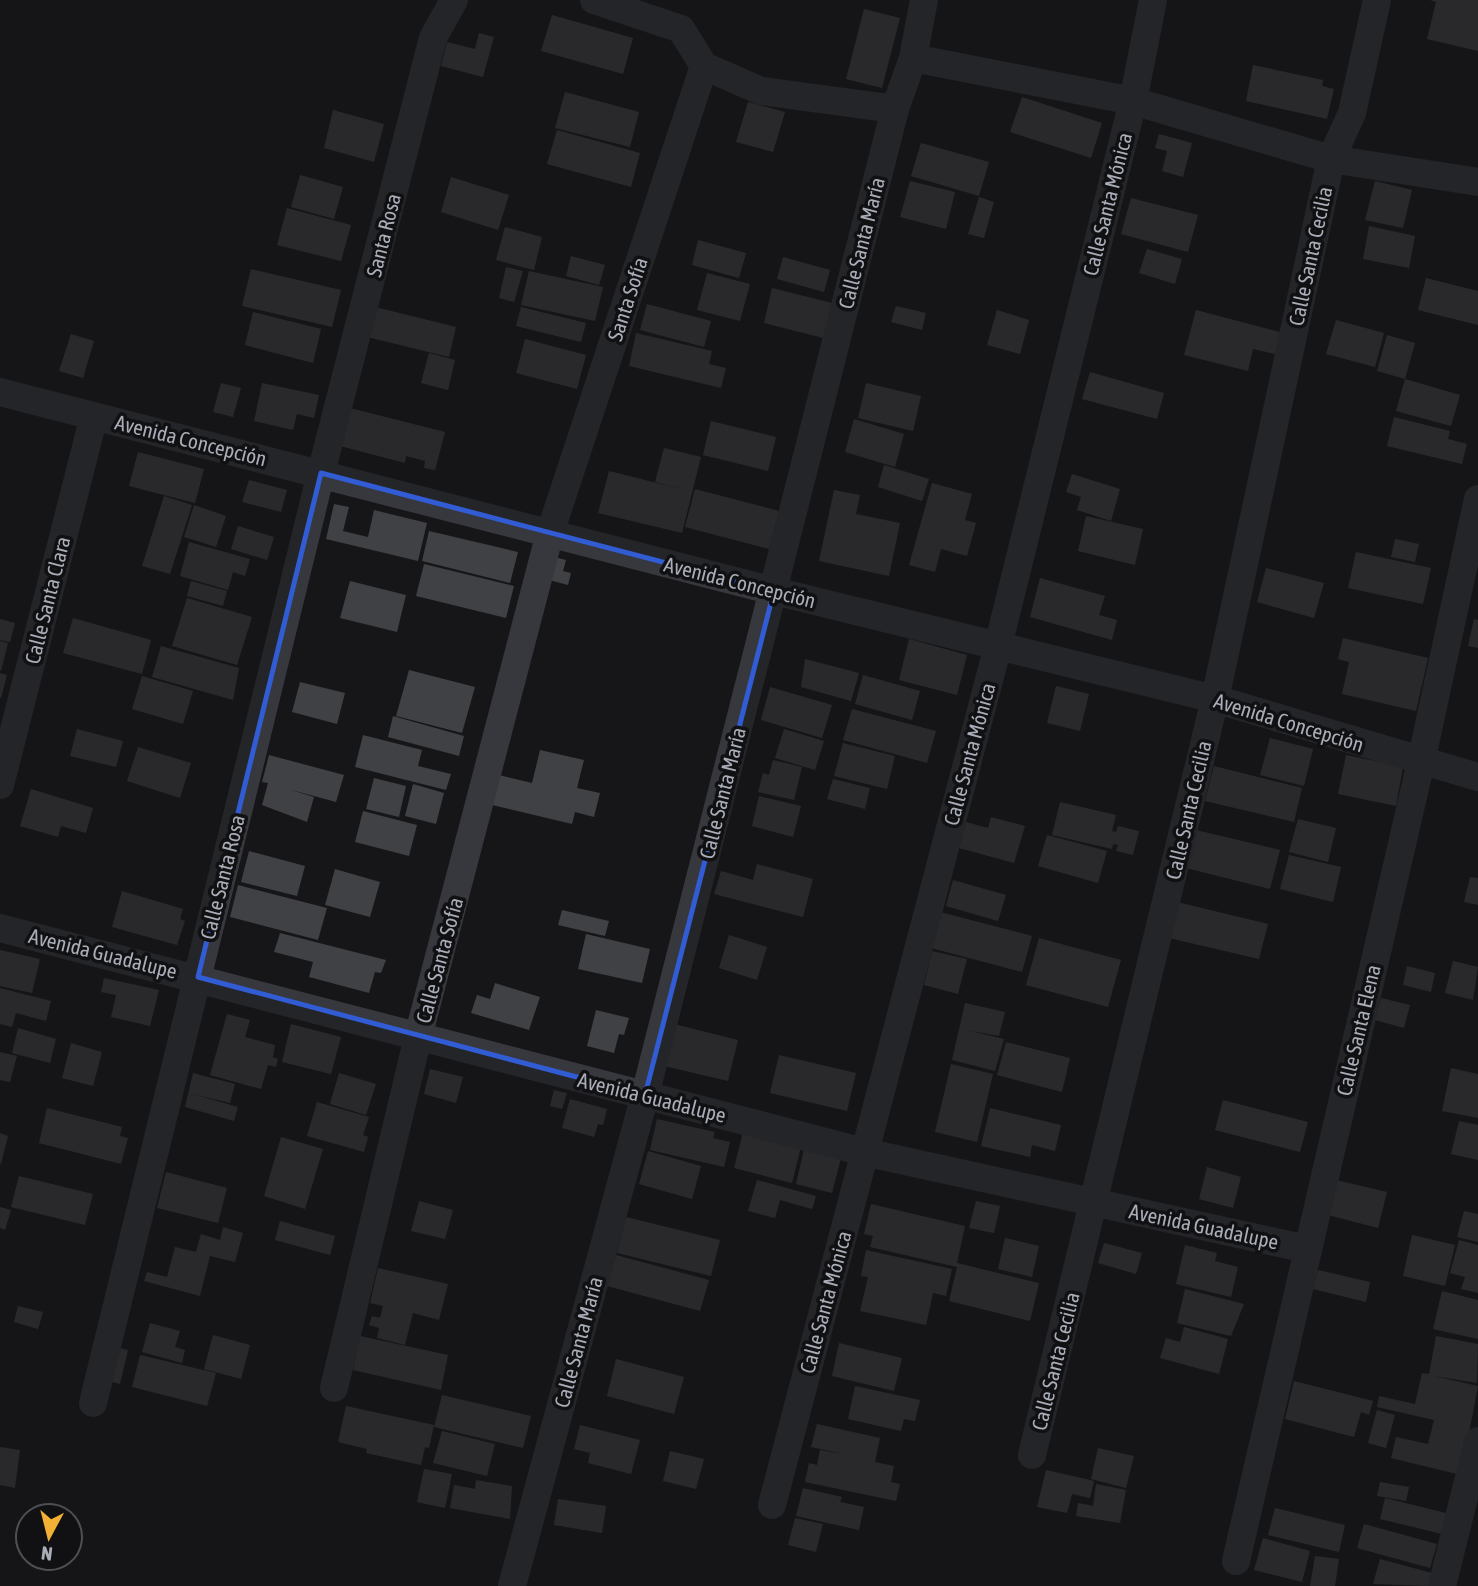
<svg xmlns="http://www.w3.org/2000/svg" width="1478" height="1586" font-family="'Asap Condensed',sans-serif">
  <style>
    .building { fill: #404145 }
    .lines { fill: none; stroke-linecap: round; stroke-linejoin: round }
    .street { stroke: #37383d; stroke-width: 28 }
    .marked { fill: none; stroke: #325cd3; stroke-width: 5; stroke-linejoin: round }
    .labels { text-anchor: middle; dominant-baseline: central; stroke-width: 7; stroke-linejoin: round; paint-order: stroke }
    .street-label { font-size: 21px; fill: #a8adb8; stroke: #111113 }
  </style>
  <rect width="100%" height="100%" fill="#161618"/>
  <!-- building -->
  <path class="building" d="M1430,0H1478V51L1427,39L1436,2Z
    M864,9L900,18L882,88L846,79Z
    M552,15L633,38L623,74L541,51Z
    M479,33L494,37L483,77L441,66L447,42L475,49Z
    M1253,65L1323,80L1322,86L1334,89L1327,119L1246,101Z
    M565,92L639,112L630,147L555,128Z
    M1022,97L1102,123L1091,158L1010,132Z
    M748,102L785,112L773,152L736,142Z
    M333,110L384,124L374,162L324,148Z
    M557,130L640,153L631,187L547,164Z
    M1159,134L1192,143L1183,177L1162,171L1167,151L1155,148Z
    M921,143L989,162L979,196L911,176Z
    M300,175L343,187L334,219L291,207Z
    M451,177L509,195L498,230L441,212Z
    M910,181L955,192L946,229L900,217Z
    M1375,181L1412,190L1403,228L1365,220Z
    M979,197L994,202L984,238L968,234Z
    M1131,198L1198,215L1188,252L1121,234Z
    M287,208L351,225L341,261L277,245Z
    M1369,226L1415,236L1409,268L1363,259Z
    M505,227L542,237L534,270L496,260Z
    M698,240L746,253L739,278L692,265Z
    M1147,249L1182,259L1175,284L1139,273Z
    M571,256L605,265L599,285L566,276Z
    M783,257L830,270L824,292L777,279Z
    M506,267L523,271L514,302L499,298Z
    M251,269L341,290L332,327L242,306Z
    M529,271L603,287L595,321L521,305Z
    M707,273L750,284L740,321L697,310Z
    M1426,278L1478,291V325L1418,310Z
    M772,288L840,305L831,340L764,323Z
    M647,304L711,321L704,347L640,330Z
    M371,306L456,327L449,357L363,336Z
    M896,306L926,313L922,330L891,322Z
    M521,307L586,323L581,342L516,326Z
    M997,310L1029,320L1020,354L987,345Z
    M1196,310L1280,332L1275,354L1253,349L1248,371L1184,355Z
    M253,312L321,329L313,363L245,345Z
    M1336,320L1384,333L1375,367L1326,354Z
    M636,333L712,351L709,364L726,368L721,388L629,366Z
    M71,334L94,341L83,378L59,371Z
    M1387,335L1415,343L1405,379L1377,371Z
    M525,339L586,355L577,389L516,373Z
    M429,353L455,360L448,390L421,383Z
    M1090,372L1164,393L1157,419L1082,399Z
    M1405,379L1460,395L1451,426L1396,411Z
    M221,383L241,388L233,417L213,412Z
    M262,383L319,395L314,418L297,414L293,430L254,421Z
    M866,383L921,396L913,431L858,418Z
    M350,408L445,432L435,470L424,468L425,461L406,456L405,463L340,446Z
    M1394,417L1450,431L1448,439L1467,444L1462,464L1387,446Z
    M854,419L904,434L895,467L845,452Z
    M711,421L776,437L768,471L703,455Z
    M664,448L701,457L682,533L598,513L609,471L689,491L655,482Z
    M138,452L204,469L195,503L129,486Z
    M884,465L929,479L922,501L878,487Z
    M1072,474L1120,489L1111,521L1077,510L1081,497L1066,492Z
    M249,480L287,490L281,512L242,502Z
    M932,483L972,494L965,520L976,523L967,556L941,549L935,572L909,565Z
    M695,489L779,511L769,549L685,527Z
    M834,490L860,495L856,514L900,523L889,576L819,561Z
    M164,496L192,505L170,574L142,566Z
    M334,504L349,507L343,531L368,537L374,510L427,523L418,561L326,539Z
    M194,505L226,516L216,547L184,537Z
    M1086,516L1143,529L1135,565L1078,551Z
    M238,526L274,537L267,560L231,549Z
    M429,531L518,552L510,583L422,561Z
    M1395,539L1419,544L1415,562L1391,557Z
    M189,542L250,559L245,576L233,572L228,590L180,576Z
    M1356,552L1431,568L1423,604L1348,588Z
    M551,556L566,560L563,571L571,573L568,585L545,579Z
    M424,564L514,586L506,618L416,596Z
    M1266,568L1324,583L1314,618L1257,602Z
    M1040,578L1105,596L1099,615L1117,620L1112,640L1030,617Z
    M191,581L227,591L223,606L187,596Z
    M350,581L406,595L397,632L340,618Z
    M187,598L252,617L237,665L172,646Z
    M73,618L151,640L142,674L63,653Z
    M0,619L15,623L10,642L0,640Z
    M1474,619L1478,620V648L1468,646Z
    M1343,638L1428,658L1416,711L1342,694L1349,662L1338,659Z
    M909,639L967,655L957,695L899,680Z
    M0,641L8,643L1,671L0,670Z
    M161,646L239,668L233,700L152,677Z
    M805,659L859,673L851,701L801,687Z
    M409,670L475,687L462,733L396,716Z
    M0,673L7,675L1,698H0Z
    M863,675L920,691L912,720L855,704Z
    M142,676L193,691L183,724L132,709Z
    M300,682L345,693L337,724L292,712Z
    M1056,686L1089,694L1080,731L1047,723Z
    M770,687L832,705L822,738L761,720Z
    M852,709L936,731L927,763L843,740Z
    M393,716L464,736L459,756L388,737Z
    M77,729L123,741L116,767L70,756Z
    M784,729L824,741L815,770L775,758Z
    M363,735L422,750L418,766L451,774L446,790L355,767Z
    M1270,738L1313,749L1304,786L1260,775Z
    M843,743L895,756L887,789L834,776Z
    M138,747L191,763L180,798L127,781Z
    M540,750L584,760L577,788L600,793L594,817L575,812L572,824L492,805L499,775L532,783Z
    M269,755L344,775L336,802L288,789L314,797L307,822L262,805L268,783L262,782Z
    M1346,755L1403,767L1396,806L1338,794Z
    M773,760L802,767L794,800L758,792L763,773L769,775Z
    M1214,766L1302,788L1294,822L1205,801Z
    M374,778L406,786L399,817L366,809Z
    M833,779L870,788L865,809L827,799Z
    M413,784L444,793L436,824L405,816Z
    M31,789L93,808L86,833L61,826L58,837L20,826Z
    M759,796L801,806L793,837L752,826Z
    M1060,802L1116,815L1112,831L1116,832L1118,826L1139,831L1133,855L1116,851L1118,845L1113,844L1112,849L1052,835Z
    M363,811L417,825L409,856L355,842Z
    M991,817L1025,826L1014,863L959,848L966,822L988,828Z
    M1298,819L1336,828L1328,862L1289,852Z
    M1196,830L1280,850L1270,889L1186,868Z
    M1047,835L1107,851L1098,883L1038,866Z
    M249,851L305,866L297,896L241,882Z
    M1289,855L1341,867L1333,902L1280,889Z
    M757,864L813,879L803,917L714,894L721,871L753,880Z
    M335,869L380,882L370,917L325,905Z
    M1470,877L1478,878V905L1464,902Z
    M953,880L1006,895L998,921L946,906Z
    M238,885L327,908L318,940L230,917Z
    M122,891L183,909L180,919L185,921L177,945L112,927Z
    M1177,902L1268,924L1259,959L1169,938Z
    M562,910L609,921L605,936L558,925Z
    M940,912L1032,936L1022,972L931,948Z
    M280,933L386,960L381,973L375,972L369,993L309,977L313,962L274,952Z
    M586,934L650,949L642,983L578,969Z
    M729,935L767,947L757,980L719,968Z
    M1039,938L1121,960L1108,1007L1026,985Z
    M0,950L40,959L32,993L0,986Z
    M932,951L967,959L958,994L924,985Z
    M1453,961L1478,967L1473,1000L1445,993Z
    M1407,966L1435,973L1431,992L1403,985Z
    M104,978L159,990L150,1026L111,1017L116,995L101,992Z
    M495,983L540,997L529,1030L471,1013L477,995L490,999Z
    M0,988L51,1001L46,1021L16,1013L12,1027L0,1024Z
    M1381,998L1410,1005L1404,1028L1375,1020Z
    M965,1003L1005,1012L999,1036L966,1030L1004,1039L995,1071L952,1060Z
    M596,1010L629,1018L624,1035L619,1034L614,1053L587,1046Z
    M227,1014L250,1020L245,1037L275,1045L273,1057L263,1054L278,1059L276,1067L268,1065L261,1089L210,1075Z
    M291,1024L341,1037L331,1074L282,1062Z
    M674,1024L738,1040L728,1081L664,1066Z
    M18,1028L56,1039L50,1063L12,1053Z
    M1006,1042L1070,1058L1062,1092L997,1075Z
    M71,1043L102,1052L93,1086L62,1078Z
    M0,1052L17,1056L10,1082L0,1080Z
    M779,1055L856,1073L847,1111L770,1093Z
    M951,1064L993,1074L977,1142L935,1132Z
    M1451,1068L1478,1074V1118L1442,1111Z
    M430,1069L463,1077L456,1103L424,1094Z
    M193,1073L235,1084L230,1103L193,1094L238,1107L234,1121L185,1107Z
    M339,1073L376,1084L366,1115L330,1104Z
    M554,1090L567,1093L562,1109L550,1106Z
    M570,1099L607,1109L603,1125L598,1124L594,1137L562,1128Z
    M1223,1100L1308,1122L1300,1152L1215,1130Z
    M317,1102L369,1117L363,1135L368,1137L364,1152L307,1136Z
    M47,1108L122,1127L120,1136L128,1138L121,1164L39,1143Z
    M990,1108L1061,1125L1055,1151L1032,1145L1030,1157L981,1146Z
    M657,1119L715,1132L713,1138L730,1142L724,1167L650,1150Z
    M1459,1121L1478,1125V1160L1451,1154Z
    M744,1128L802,1143L792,1183L734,1168Z
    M0,1133L8,1136L1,1164H0Z
    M281,1137L323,1149L305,1209L264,1196Z
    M805,1145L842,1154L832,1193L796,1184Z
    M648,1151L701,1166L692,1199L639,1184Z
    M1207,1167L1241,1177L1233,1208L1199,1199Z
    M166,1172L227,1188L218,1223L157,1208Z
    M19,1176L93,1194L85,1225L11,1207Z
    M757,1180L816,1196L812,1209L780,1200L775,1218L748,1211Z
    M1336,1180L1387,1192L1378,1228L1328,1215Z
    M419,1201L453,1210L445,1239L411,1231Z
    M976,1201L1000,1206L994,1233L969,1228Z
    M871,1204L965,1226L957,1263L1039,1283L1030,1321L949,1301L957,1267L870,1247L873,1236L864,1234Z
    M0,1207L11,1210L5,1230L0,1228Z
    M1464,1211L1478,1214V1242L1457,1237Z
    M626,1217L720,1240L711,1276L617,1253Z
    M280,1221L335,1236L330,1255L275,1240Z
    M223,1227L243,1233L235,1262L210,1256L200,1296L144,1281L147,1272L167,1277L175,1247L196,1252L201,1234L220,1240Z
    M1412,1235L1455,1245L1445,1286L1403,1276Z
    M1005,1238L1039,1246L1032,1277L998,1269Z
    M1459,1240L1478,1245V1293L1461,1289L1465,1277L1450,1273Z
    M1104,1243L1142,1253L1136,1274L1098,1263Z
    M1185,1245L1217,1253L1215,1261L1238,1267L1231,1297L1176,1284Z
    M866,1250L952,1269L946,1296L933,1293L926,1325L860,1311L868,1277L861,1276Z
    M616,1255L709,1280L700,1311L607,1286Z
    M378,1268L448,1284L439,1320L413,1313L405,1345L377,1338L379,1328L369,1325L372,1316L380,1318L383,1306L370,1303Z
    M1318,1270L1370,1282L1366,1302L1313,1289Z
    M1185,1289L1244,1304L1231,1336L1177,1323Z
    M1442,1291L1478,1300V1339L1433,1329Z
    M18,1306L43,1312L38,1329L14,1322Z
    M150,1323L180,1331L175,1347L185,1350L182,1363L142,1352Z
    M1184,1327L1228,1339L1219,1374L1160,1358L1166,1338L1180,1342Z
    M213,1335L250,1345L241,1379L204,1369Z
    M360,1336L448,1355L441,1390L353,1370Z
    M1436,1336L1478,1344L1477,1383L1434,1376L1478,1386L1461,1475L1391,1458L1396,1437L1428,1444L1434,1420L1377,1407L1379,1396L1415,1404L1422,1373L1429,1374Z
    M839,1343L902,1358L894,1391L832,1376Z
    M115,1347L128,1350L120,1384L108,1381Z
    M140,1355L216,1373L207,1406L132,1387Z
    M616,1359L684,1377L674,1414L607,1396Z
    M1294,1381L1373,1401L1369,1415L1361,1412L1354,1437L1285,1419Z
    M855,1386L920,1400L915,1421L904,1419L901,1431L848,1419Z
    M442,1395L531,1416L523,1448L434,1427Z
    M346,1406L434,1425L429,1448L425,1447L421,1465L366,1453L367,1449L338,1442Z
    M1377,1410L1395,1415L1386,1448L1368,1443Z
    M817,1424L880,1438L875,1462L894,1466L891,1482L900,1484L896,1501L805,1482L809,1463L817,1465L820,1450L844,1454L811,1447Z
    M580,1425L640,1440L631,1474L588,1463L590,1453L574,1449Z
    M442,1431L495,1444L487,1476L433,1463Z
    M0,1447L20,1450L15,1488L0,1485Z
    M1098,1448L1134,1456L1126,1488L1091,1479Z
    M670,1451L704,1459L696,1489L663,1481Z
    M424,1469L452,1474L445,1508L417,1502Z
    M1046,1470L1094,1481L1090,1498L1072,1494L1067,1513L1037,1507Z
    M476,1480L512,1486L510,1519L450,1508L454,1485L475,1489Z
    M1380,1482L1409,1487L1406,1501L1377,1496Z
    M1096,1484L1126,1490L1120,1523L1076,1516L1078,1503L1093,1506Z
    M803,1488L842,1497L840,1502L864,1507L859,1530L796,1516Z
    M1385,1498L1446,1513L1442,1534L1380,1519Z
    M558,1499L606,1506L602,1533L554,1525Z
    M1275,1508L1345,1525L1339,1552L1268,1535Z
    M795,1518L823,1524L816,1552L788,1545Z
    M1364,1524L1437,1544L1430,1568L1357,1548Z
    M1263,1538L1310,1551L1302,1582L1254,1570Z
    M1315,1556L1339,1559L1335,1586H1310Z
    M1380,1559L1432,1573L1429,1586L1373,1584Z"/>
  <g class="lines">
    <!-- street -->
    <path class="street" d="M594,0L681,29L704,66
      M913,58L1133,101L1331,159L1478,182
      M704,66L761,91L895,109
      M0,392L774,591L1215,699L1478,777
      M0,785L94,416
      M0,928L864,1152L1307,1249
      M334,1388L418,1037L550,533L704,66
      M93,1403L321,473L433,38L454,0
      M1032,1455L1215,699L1331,159L1352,113L1377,0
      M772,1505L998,646L1133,101L1153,0
      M1236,1561L1421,762L1478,499
      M512,1586L645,1095L895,109L913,58L924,0
      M1442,1586L1478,1441"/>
  </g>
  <!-- marked area -->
  <path d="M0 0H1478V1586H0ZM321,473L774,591L645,1095L198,977Z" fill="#161618" fill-opacity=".55" fill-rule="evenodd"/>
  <path class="marked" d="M321,473L774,591L645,1095L198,977Z"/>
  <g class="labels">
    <!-- street labels -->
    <g class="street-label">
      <text transform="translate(1107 204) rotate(-76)">Calle Santa Mónica</text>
      <text transform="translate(383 235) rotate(-76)">Santa Rosa</text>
      <text transform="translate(861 243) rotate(-76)">Calle Santa María</text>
      <text transform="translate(1310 256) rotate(-78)">Calle Santa Cecilia</text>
      <text transform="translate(627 299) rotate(-72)">Santa Sofía</text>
      <text transform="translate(191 440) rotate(14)">Avenida Concepción</text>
      <text transform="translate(740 582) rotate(14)">Avenida Concepción</text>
      <text transform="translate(47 600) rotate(-76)">Calle Santa Clara</text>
      <text transform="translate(1289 722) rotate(17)">Avenida Concepción</text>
      <text transform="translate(969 754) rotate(-75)">Calle Santa Mónica</text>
      <text transform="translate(722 793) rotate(-76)">Calle Santa María</text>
      <text transform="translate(1188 810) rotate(-77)">Calle Santa Cecilia</text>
      <text transform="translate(222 877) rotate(-76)">Calle Santa Rosa</text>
      <text transform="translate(103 953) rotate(14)">Avenida Guadalupe</text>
      <text transform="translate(439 960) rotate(-75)">Calle Santa Sofía</text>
      <text transform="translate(1358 1030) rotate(-77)">Calle Santa Elena</text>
      <text transform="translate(652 1097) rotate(14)">Avenida Guadalupe</text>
      <text transform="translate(1204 1226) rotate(12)">Avenida Guadalupe</text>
      <text transform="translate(825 1302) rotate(-75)">Calle Santa Mónica</text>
      <text transform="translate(578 1342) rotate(-75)">Calle Santa María</text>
      <text transform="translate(1055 1361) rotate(-76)">Calle Santa Cecilia</text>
    </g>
  </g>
  <!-- north arrow -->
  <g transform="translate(49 1537) rotate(187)"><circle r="33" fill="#111113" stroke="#4d4f55" stroke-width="2"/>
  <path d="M0-5L12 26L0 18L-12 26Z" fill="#f2b134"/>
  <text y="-10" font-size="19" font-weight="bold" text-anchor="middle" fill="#a8adb8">N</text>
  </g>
</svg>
